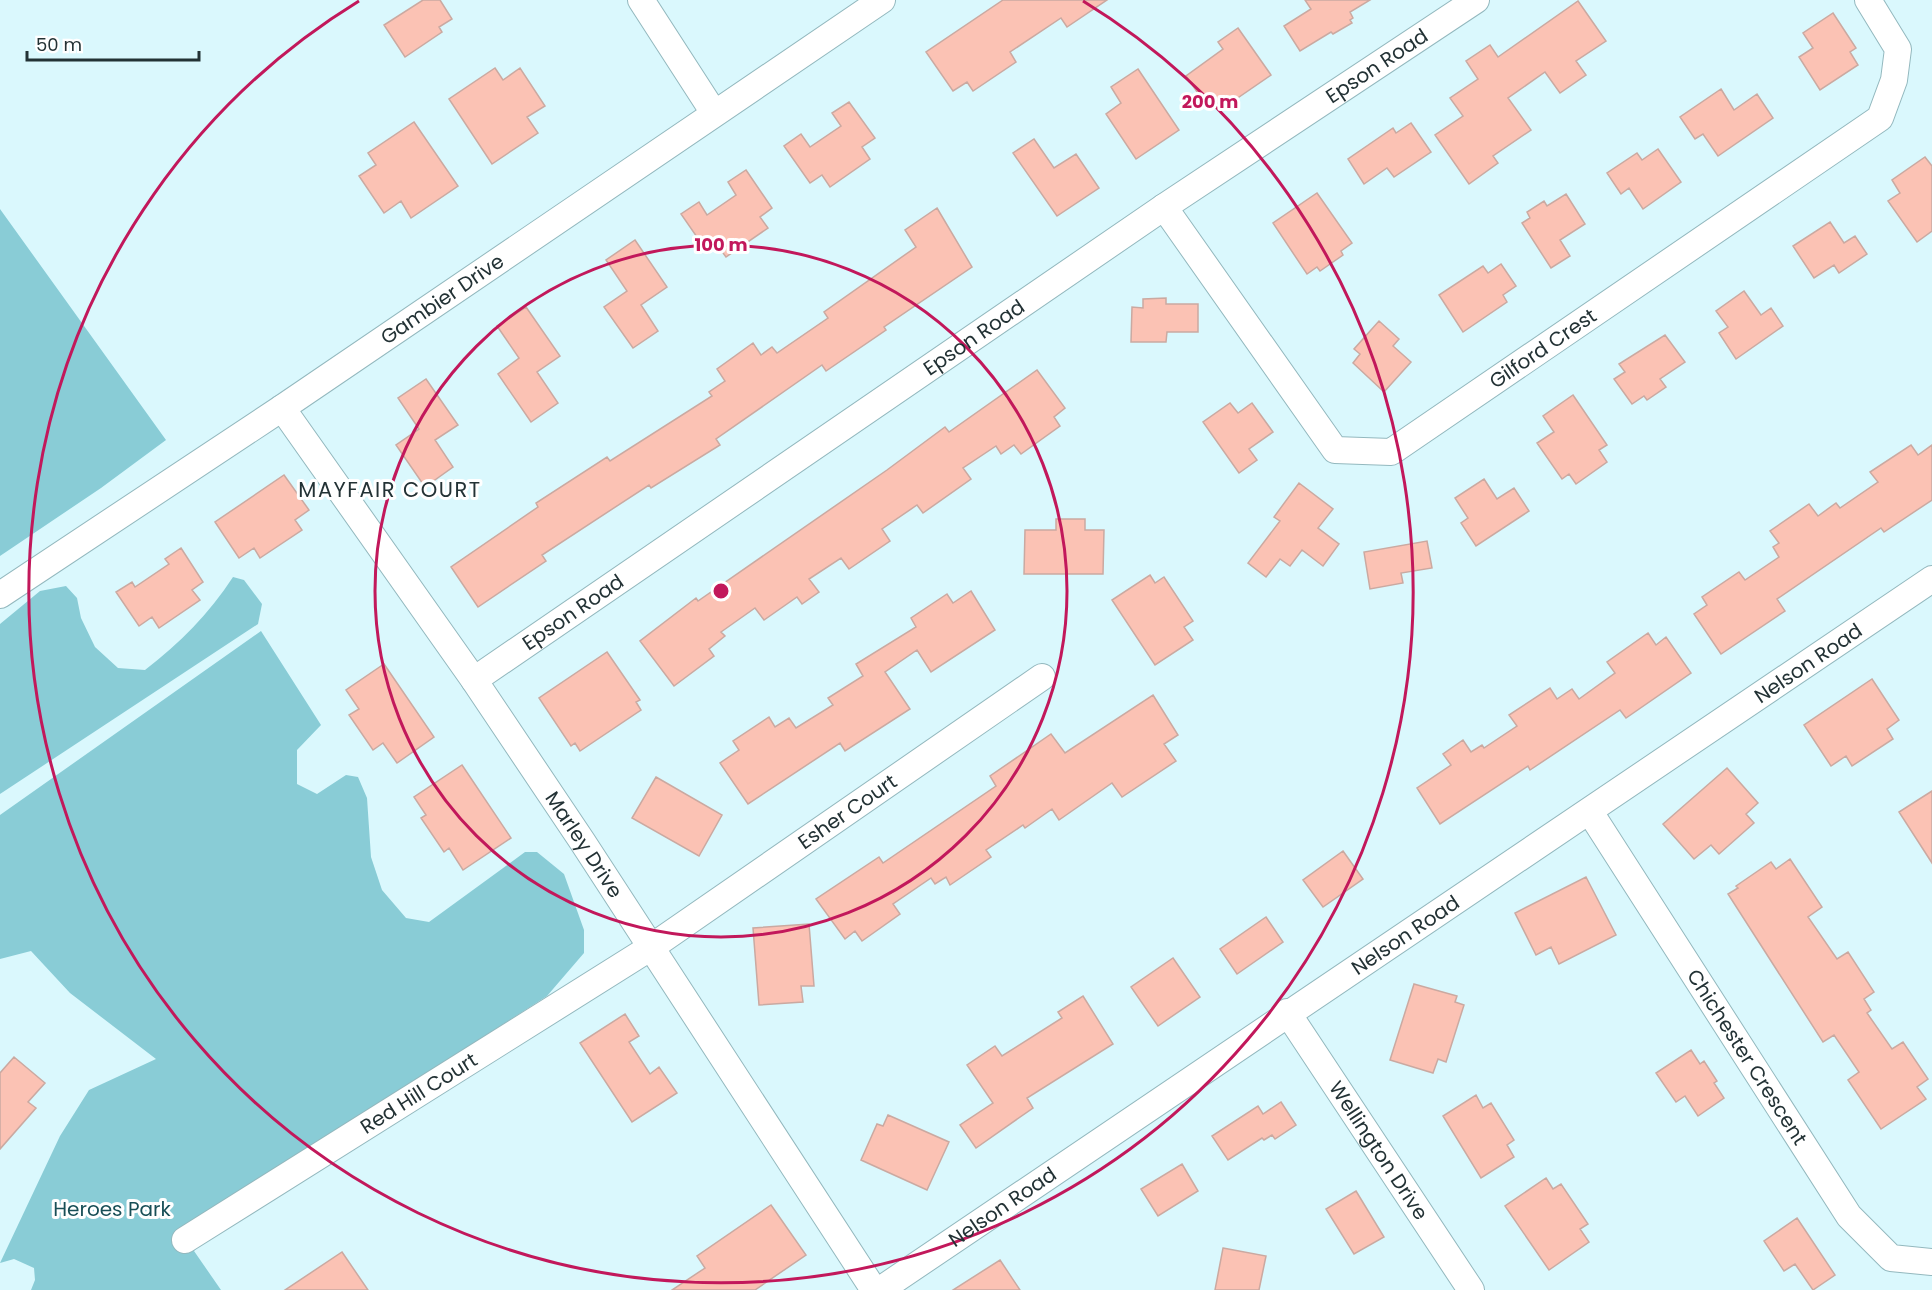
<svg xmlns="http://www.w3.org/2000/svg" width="1932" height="1290" font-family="Poppins,sans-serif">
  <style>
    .green { fill: #89ccd6 }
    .building { fill: #fbc2b4; stroke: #caa9a1; stroke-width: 1.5 }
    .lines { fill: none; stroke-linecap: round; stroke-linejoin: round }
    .minor-casing { stroke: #93b8be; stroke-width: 28 }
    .minor { stroke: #fff; stroke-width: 26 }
    .ring { fill: none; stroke: #c2185b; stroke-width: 3 }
    .labels { text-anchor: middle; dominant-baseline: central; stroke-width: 6; stroke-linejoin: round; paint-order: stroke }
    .street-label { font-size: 20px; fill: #233235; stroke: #fff }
    .park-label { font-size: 20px; fill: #184f57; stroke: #fff }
    .neighbourhood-label { font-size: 21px; letter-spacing: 1.5px; fill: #233235; stroke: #fff }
    .centre { fill: #c2185b; stroke: #fff; stroke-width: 3 }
    .ring-label { font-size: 18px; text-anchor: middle; font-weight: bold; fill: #c2185b; stroke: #fff; stroke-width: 6; stroke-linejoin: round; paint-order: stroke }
  </style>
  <rect width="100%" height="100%" fill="#daf8fd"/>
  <!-- green -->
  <path class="green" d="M0,209L166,440L101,488L0,556Z
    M233,577L244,580L262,604L258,624L0,794V624L40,591L66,586L77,598L81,618L95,647L118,668L145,670C180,643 209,614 233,577Z
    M261,631L321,725L297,750V784L317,794L346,775L358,777L367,798L371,857L382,890L406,918L429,922L525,852H537L564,874L584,930V953L547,996L250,1187L194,1251L221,1290H31L35,1280L34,1268L14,1259L0,1263L60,1136L89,1090L156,1059L70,993L31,951L0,959V815Z"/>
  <!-- building -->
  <path class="building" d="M423,0H440L452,19L439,27L442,32L405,57L384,25Z
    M1003,0H1107L1067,27L1061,18L1010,52L1016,62L973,91L967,82L953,91L926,52Z
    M1305,0H1370L1350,12L1353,18L1350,20L1352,23L1333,34L1331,32L1300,51L1284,26L1311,9Z
    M1578,1L1606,41L1576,61L1586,75L1560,93L1545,72L1508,98L1531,130L1493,156L1498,163L1469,184L1435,135L1463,116L1450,98L1478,79L1466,61L1490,45L1498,57Z
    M1833,13L1856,48L1850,52L1858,65L1820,90L1799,57L1813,48L1803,33Z
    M1238,28L1271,75L1226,106L1222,100L1209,109L1186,76L1223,49L1218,42Z
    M495,68L503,80L520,68L545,106L527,117L538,133L492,164L449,99Z
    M1138,69L1179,130L1136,159L1106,114L1121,103L1111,87Z
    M1721,89L1734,110L1757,94L1773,118L1718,156L1703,134L1695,139L1680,117Z
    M849,102L875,138L862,147L870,159L830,187L822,175L810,183L784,146L801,134L810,147L841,126L832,113Z
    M414,122L458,186L411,218L401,201L384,213L359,176L376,165L368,153Z
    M1411,123L1431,152L1394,177L1387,168L1364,184L1348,159L1393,128L1396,133Z
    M1034,139L1054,168L1076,154L1099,188L1057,216L1013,153Z
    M1658,149L1681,182L1643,209L1629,188L1621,194L1607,173L1637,153L1642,160Z
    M1925,157L1932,166V231L1917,242L1888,201L1900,193L1892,180Z
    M746,170L772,208L760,217L768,228L726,257L718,246L708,253L681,214L699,202L707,215L736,195L728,182Z
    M1317,193L1352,243L1341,251L1343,255L1320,271L1317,267L1307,274L1273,223Z
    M1566,194L1585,224L1560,240L1570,256L1551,268L1522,223L1530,218L1527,212L1544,201L1547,206Z
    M937,208L972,267L884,327L886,330L826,371L822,365L716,439L720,445L651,488L649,485L542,555L546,561L478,607L451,567L538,507L536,503L607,457L610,461L712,396L709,392L725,381L717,369L753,343L761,355L772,347L777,353L828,318L824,312L916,247L905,230Z
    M1830,222L1844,243L1855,236L1867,254L1839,273L1834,265L1814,278L1793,246Z
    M635,240L667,287L641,305L658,331L633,348L604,307L627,291L606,260Z
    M1501,264L1516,286L1503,295L1507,302L1463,332L1439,295L1483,266L1488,273Z
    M1744,291L1761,315L1771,308L1783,326L1736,359L1719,333L1728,327L1716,311Z
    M1166,298V304H1198V332H1167L1166,342H1131L1132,307L1143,308V299Z
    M526,307L560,356L537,372L558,403L531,422L498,374L519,358L497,326Z
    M1379,321L1399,339L1393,346L1411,362L1384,392L1353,363L1360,354L1354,349Z
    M1665,335L1685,362L1660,379L1666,387L1647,400L1644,396L1632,404L1614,379L1625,372L1619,364Z
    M1037,370L1065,408L1054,417L1060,426L1021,454L1014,445L1001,454L996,446L963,468L971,479L923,513L917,505L882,529L890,541L849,569L841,558L809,579L819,592L802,604L797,597L764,620L755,608L721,632L725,636L709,649L714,656L674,686L640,641L696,598L698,601L887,470L945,427L949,432Z
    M426,379L458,425L435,440L453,467L425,487L396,445L419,429L398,398Z
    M1573,395L1607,445L1599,450L1607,462L1576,484L1569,474L1562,479L1537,443L1554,432L1543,416Z
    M1230,403L1238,413L1252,403L1273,432L1249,449L1257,460L1239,473L1203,422Z
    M1911,445L1918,455L1932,445V500L1884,532L1881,528L1777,599L1785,611L1721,654L1694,614L1707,605L1702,597L1739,572L1745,580L1779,557L1773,547L1779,543L1770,531L1809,504L1818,516L1836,503L1840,508L1878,482L1870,472Z
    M284,475L309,510L295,520L302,530L260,558L254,548L239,558L215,522Z
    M1484,479L1497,499L1514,488L1529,511L1476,546L1461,523L1468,518L1455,498Z
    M1299,483L1333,509L1318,528L1339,544L1323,566L1302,550L1290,566L1280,559L1266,577L1248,563L1280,521L1274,517Z
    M1056,519H1085V530H1104L1103,574H1024L1025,530H1056Z
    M1427,541L1432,568L1401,573L1403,583L1370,589L1364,552Z
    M181,548L203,582L192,590L200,600L159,628L152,617L139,626L116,592L132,582L135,587L169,564L165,559Z
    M1150,575L1155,583L1164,577L1193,621L1184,627L1193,640L1155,665L1112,600Z
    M971,591L995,630L931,672L917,650L885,672L910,709L845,751L840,743L748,804L720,763L739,750L733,741L769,717L775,727L789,718L796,728L833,705L828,698L863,676L856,664L916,627L911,618L947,594L953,603Z
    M1648,633L1656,645L1666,637L1691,673L1626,718L1620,710L1530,770L1528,766L1440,824L1417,788L1451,765L1443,754L1463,740L1471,752L1482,745L1484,748L1517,726L1509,715L1550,688L1557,699L1572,689L1579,699L1615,673L1607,662Z
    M607,652L640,700L636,702L641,710L580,751L575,743L571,746L539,698Z
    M384,664L434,737L397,763L383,743L373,750L349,715L359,709L346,690Z
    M1872,679L1899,720L1887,729L1893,739L1852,766L1846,756L1831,766L1804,725Z
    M1153,695L1178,735L1164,744L1176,761L1122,797L1112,783L1059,820L1052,809L1025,828L1023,825L986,850L991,857L950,885L946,877L935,884L931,878L893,904L900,914L862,941L855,931L845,939L816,899L879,857L883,863L996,786L990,776L1051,734L1065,753Z
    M462,765L511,838L463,870L449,848L444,852L421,818L426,815L414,797Z
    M1727,768L1758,803L1746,814L1754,823L1719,854L1711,845L1694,859L1663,824Z
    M656,777L722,815L699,856L632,818Z
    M1932,791V863L1899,812Z
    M1343,851L1363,879L1323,907L1303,880Z
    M1790,859L1822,907L1808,917L1837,959L1848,952L1874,992L1864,999L1871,1010L1867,1013L1892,1049L1903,1042L1928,1079L1917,1087L1926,1099L1881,1129L1848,1080L1859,1072L1834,1035L1823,1042L1728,894L1738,888L1736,886L1771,862L1776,869Z
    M1586,877L1616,935L1559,964L1551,947L1536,955L1515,913Z
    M1266,917L1283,942L1237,974L1220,949Z
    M809,924L814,986H801L803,1002L759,1005L753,928Z
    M1173,958L1200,997L1158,1026L1131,987Z
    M1414,984L1457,996L1455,1002L1464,1005L1446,1062L1438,1059L1433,1073L1390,1060Z
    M1083,996L1113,1044L1027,1098L1033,1108L976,1148L960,1125L993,1103L967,1065L995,1046L1002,1056L1062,1018L1058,1012Z
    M625,1014L639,1036L629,1042L650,1074L659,1067L677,1093L632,1122L580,1043Z
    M1691,1050L1700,1064L1704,1061L1717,1081L1714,1083L1724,1098L1698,1116L1685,1096L1676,1102L1656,1073Z
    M14,1057L45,1083L28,1102L36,1108L0,1149V1073Z
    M1476,1095L1483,1108L1491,1103L1514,1140L1507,1145L1514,1157L1481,1178L1443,1116Z
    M1281,1102L1296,1125L1275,1139L1272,1135L1264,1140L1262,1138L1228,1160L1212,1136L1258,1106L1263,1114Z
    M888,1115L949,1142L927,1190L861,1160L877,1124L883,1126Z
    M1182,1164L1198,1191L1158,1216L1141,1189Z
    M1546,1178L1553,1189L1561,1184L1588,1224L1580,1229L1589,1242L1549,1270L1505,1206Z
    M1356,1191L1384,1237L1354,1254L1326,1209Z
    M771,1205L806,1255L755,1290H672L705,1268L697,1256Z
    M1797,1218L1835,1275L1813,1290L1795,1264L1784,1271L1764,1241Z
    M1223,1248L1266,1256L1259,1290H1215Z
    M342,1252L368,1290H285Z
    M1000,1260L1020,1290H953Z"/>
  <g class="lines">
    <defs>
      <g id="minor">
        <path d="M641,0L714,113"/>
        <path id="s1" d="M1164,207L1335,450L1391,452L1880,118L1894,80L1898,49L1868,0"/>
        <path id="s2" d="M282,408L474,680L582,841L874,1290"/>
        <path id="s3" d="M0,595L282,408L882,0"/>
        <path id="s4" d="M474,680L1164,207L1476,0"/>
        <path id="s5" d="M1590,812L1849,1216L1891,1258L1932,1262"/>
        <path id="s6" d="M1287,1012L1471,1290"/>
        <path id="s7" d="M185,1240L653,946L1042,677"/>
        <path id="s8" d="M880,1290C1229,1052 1582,818 1932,579"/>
      </g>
    </defs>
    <!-- minor casing -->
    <use href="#minor" class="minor-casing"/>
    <!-- minor -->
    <use href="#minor" class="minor"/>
  </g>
  <!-- distance rings -->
  <g class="ring">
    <circle cx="721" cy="591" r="346"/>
    <path d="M1083 1A692 692 0 1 1 359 1"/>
  </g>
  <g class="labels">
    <!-- street labels -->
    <g class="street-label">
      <text stroke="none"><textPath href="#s4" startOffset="1092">Epson Road</textPath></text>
      <text stroke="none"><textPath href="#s3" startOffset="532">Gambier Drive</textPath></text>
      <text stroke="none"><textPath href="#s4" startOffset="606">Epson Road</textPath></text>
      <text stroke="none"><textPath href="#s1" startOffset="537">Gilford Crest</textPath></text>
      <text stroke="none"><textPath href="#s4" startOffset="120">Epson Road</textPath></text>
      <text stroke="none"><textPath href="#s8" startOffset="1120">Nelson Road</textPath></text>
      <text stroke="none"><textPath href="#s7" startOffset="789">Esher Court</textPath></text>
      <text stroke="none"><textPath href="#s2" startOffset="531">Marley Drive</textPath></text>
      <text stroke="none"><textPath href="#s8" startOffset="634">Nelson Road</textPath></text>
      <text stroke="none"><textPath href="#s5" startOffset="291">Chichester Crescent</textPath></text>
      <text stroke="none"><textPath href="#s7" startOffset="276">Red Hill Court</textPath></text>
      <text stroke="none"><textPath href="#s6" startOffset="166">Wellington Drive</textPath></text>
      <text stroke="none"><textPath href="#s8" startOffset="148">Nelson Road</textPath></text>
    </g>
    <!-- park labels -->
    <g class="park-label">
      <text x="112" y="1209">Heroes Park</text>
    </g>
    <!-- neighbourhood labels -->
    <g class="neighbourhood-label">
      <text x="390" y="489">MAYFAIR COURT</text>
    </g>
  </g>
  <circle cx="721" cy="591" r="9" class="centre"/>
  <g class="ring-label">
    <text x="1210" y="108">200 m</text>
    <text x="721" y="251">100 m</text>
  </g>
  <!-- scale -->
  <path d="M27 51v9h172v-9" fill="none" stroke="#233235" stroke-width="3"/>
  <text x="36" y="51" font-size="18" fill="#233235" stroke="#ffffff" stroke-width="4.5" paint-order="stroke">50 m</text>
</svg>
